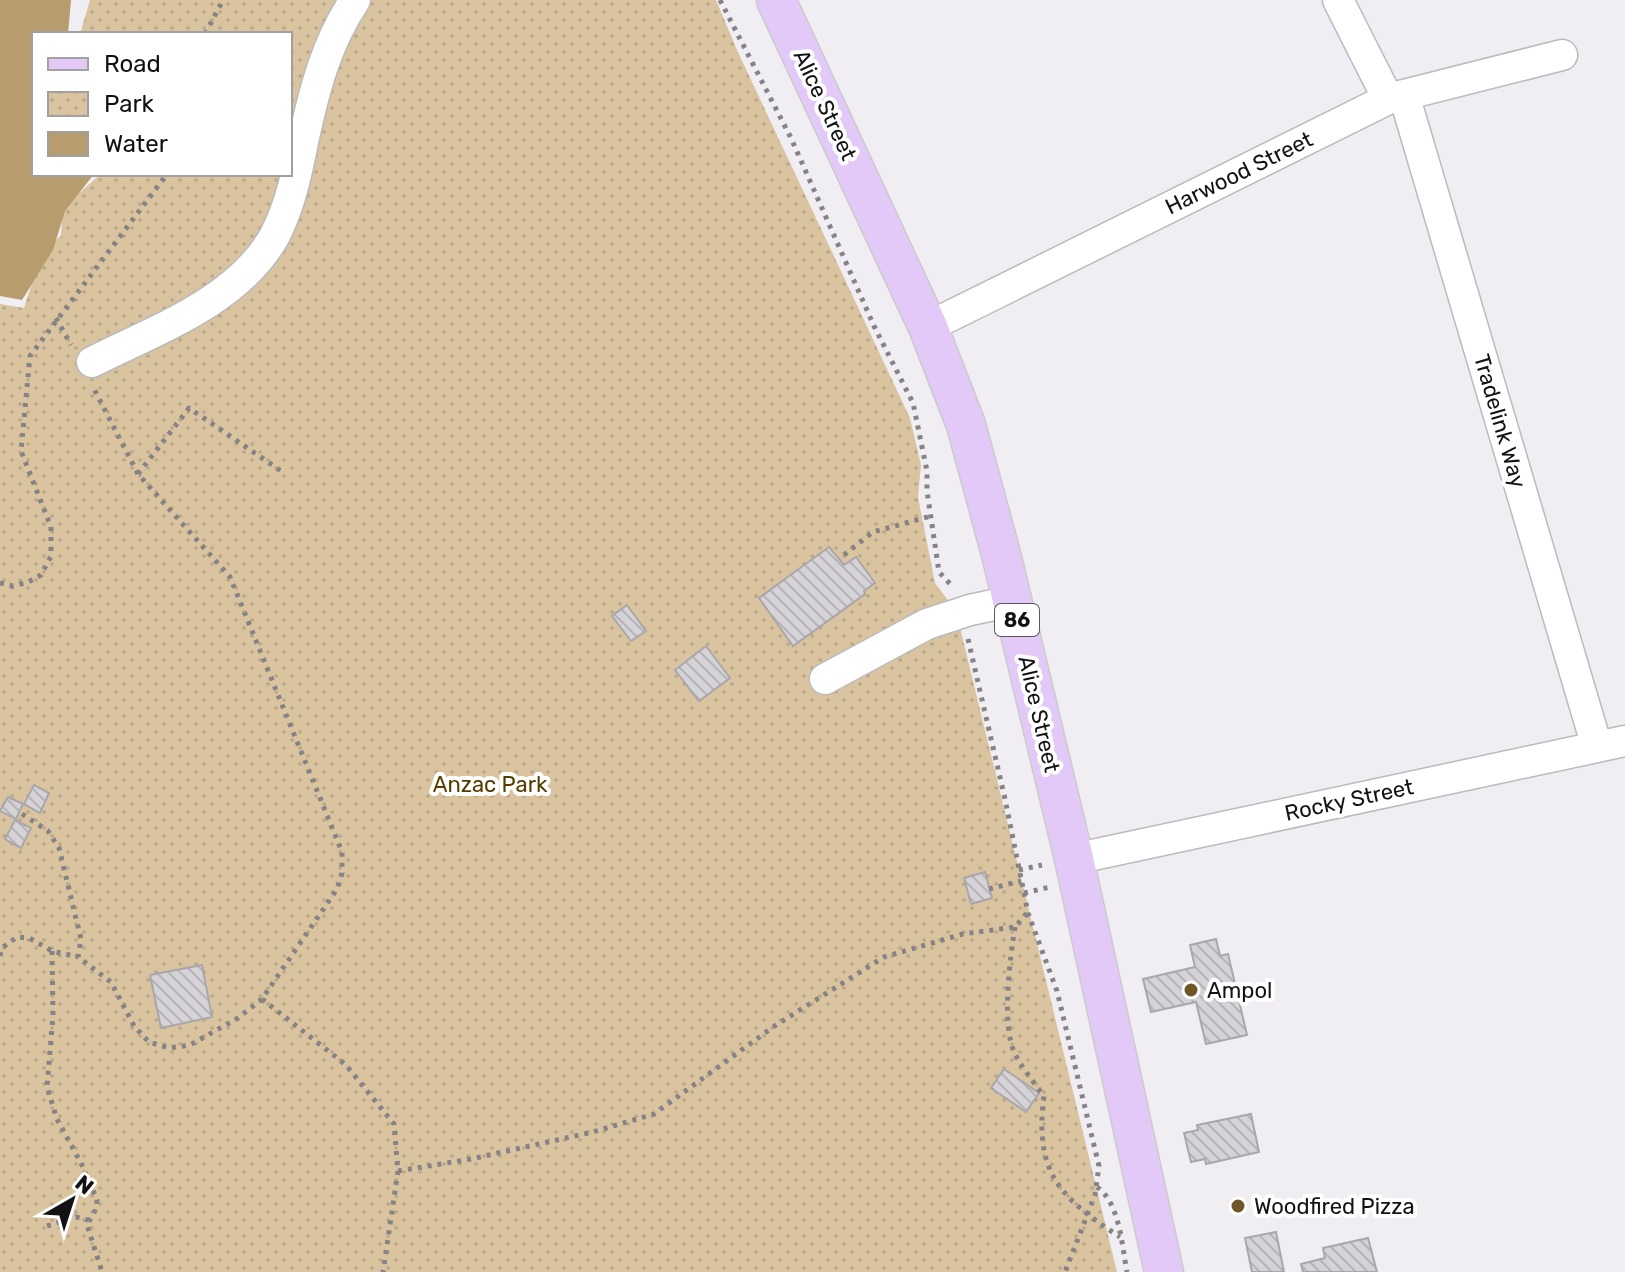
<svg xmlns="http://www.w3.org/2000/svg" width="1625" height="1272" font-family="Rubik,sans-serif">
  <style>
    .park { fill: url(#park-dots) }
    .water { fill: #b79d6e }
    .building { fill: url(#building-back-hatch); stroke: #a9a7aa; stroke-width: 2 }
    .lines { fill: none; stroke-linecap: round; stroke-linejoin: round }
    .minor-casing { stroke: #bcbabd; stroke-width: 33 }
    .major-casing { stroke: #cbcbcb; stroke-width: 41 }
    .path { stroke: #858386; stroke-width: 5; stroke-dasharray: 4 6; stroke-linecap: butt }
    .minor { stroke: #fff; stroke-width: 30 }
    .major { stroke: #e2c9f8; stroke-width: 38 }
    .poi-dot { fill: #6f5627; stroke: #fff; stroke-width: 3 }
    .labels { text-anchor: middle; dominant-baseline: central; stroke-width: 8; stroke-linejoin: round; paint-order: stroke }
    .shield { fill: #fff; stroke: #59585a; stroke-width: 2 }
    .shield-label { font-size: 20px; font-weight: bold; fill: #121113 }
    .street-label { font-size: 22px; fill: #121113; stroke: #fff }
    .park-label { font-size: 22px; fill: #573c00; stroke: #fff }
    .poi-label { font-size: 22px; fill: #121113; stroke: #fff; text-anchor: start }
  </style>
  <defs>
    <pattern id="park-dots" width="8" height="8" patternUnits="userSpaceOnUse" patternTransform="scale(2)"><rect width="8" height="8" fill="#dac49f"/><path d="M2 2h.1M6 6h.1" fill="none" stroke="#baa788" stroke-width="1.8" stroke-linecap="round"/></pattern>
    <pattern id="building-back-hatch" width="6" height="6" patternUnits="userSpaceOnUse" patternTransform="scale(2)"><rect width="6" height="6" fill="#d5d3d7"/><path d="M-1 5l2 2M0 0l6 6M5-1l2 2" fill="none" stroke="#b6b4b8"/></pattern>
  </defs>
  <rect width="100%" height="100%" fill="#f0eef2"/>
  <!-- park -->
  <path class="park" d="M90,0H716L737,50L910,418L921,465L918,497L935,583L956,611L1117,1272H0V304L24,308L43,249L61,236L63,207L101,174H290V34H80Z"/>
  <!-- water -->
  <path class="water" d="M0,0H71L68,34H34V174H94L65,211L53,250L22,300L0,296Z"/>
  <!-- building -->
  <path class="building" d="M829,547L844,565L856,557L875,583L864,591L865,594L793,646L759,598Z
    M627,605L646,631L631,641L612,616Z
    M706,646L730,678L699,701L675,670Z
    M34,785L49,793L40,813L24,804Z
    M8,797L23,804L16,819L0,811Z
    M15,820L31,828L21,848L5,839Z
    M985,872L992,898L971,904L964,878Z
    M1216,939L1220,956L1228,954L1247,1035L1206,1044L1196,1002L1151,1012L1143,979L1195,967L1190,945Z
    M202,965L212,1017L161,1028L150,975Z
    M1004,1069L1039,1093L1026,1112L991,1088Z
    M1251,1114L1259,1152L1206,1164L1205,1159L1191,1162L1184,1133L1198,1130L1197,1125Z
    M1276,1232L1284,1272H1252L1245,1238Z
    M1368,1238L1377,1272H1303L1301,1264L1325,1258L1323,1248Z"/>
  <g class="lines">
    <defs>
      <path id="minor" d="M1338,0L1388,99
        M1404,95L1597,747
        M928,327L1388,99L1562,55
        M92,362C155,330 239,301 275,235C290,206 297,173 303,142C314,91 326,43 355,0
        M825,679L927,624L970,610L1012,601
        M1074,859L1625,741"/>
      <path id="major" d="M776,0L928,327L966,425L1002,558L1074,859L1164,1272"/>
    </defs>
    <!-- minor casing -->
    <use href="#minor" class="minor-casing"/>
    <!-- major casing -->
    <use href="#major" class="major-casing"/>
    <!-- path -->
    <path class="path" d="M720,0L791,138L874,326L913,403L927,471V491L939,572L953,587
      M205,34L223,0
      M56,318L71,345
      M138,474L189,408L281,471
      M844,555L873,532L931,516
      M0,583L13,586L28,582L41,575L51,556V527L21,451L30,356L167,174
      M968,639L1005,799L1028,913L1057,991L1099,1166L1095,1195L1065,1272
      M22,814L48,831L59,848L81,939L78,957L111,982L134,1026L149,1042L169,1048L190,1045L238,1018L262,999L337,889L342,873V852L230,577L138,474L94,389
      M1019,870L1042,865
      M989,889L1021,881
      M1024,893L1050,887
      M1015,927C1010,958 1001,1026 1015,1054C1023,1069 1034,1083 1044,1096C1034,1172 1059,1197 1120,1237
      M52,951L53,1015L47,1087L57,1119L82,1165L97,1200L96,1209L87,1225L102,1272
      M0,956L2,948L17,937L29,938L52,951L78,957
      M262,999L346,1065L394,1124L398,1171L383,1272
      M398,1171L471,1159L593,1132L654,1114L773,1027L884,957L963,934L1015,927L1027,913
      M1097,1187C1120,1203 1122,1247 1127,1272
      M47,1226L76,1217L88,1220"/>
    <!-- minor -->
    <use href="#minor" class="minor"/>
    <!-- major -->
    <use href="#major" class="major"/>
  </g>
  <!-- markers -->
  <g class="poi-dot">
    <circle cx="1191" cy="990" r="8"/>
    <circle cx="1238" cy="1206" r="8"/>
  </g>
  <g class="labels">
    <!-- shield labels -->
    <rect class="shield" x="995" y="604" width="44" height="32" rx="6"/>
    <g class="shield-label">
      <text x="1017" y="620">86</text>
    </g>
    <!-- street labels -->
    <g class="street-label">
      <text transform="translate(825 105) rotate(65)">Alice Street</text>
      <text transform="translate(1239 173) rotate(-26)">Harwood Street</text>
      <text transform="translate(1500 421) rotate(74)">Tradelink Way</text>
      <text transform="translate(1039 714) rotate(77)">Alice Street</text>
      <text transform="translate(1349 800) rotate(-12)">Rocky Street</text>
    </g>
    <!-- park labels -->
    <g class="park-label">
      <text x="490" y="784">Anzac Park</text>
    </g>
    <!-- poi labels -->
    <g class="poi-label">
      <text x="1207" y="990">Ampol</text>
      <text x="1254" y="1206">Woodfired Pizza</text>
    </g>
  </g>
  <!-- legend -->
  <rect x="32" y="32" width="260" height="144" fill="#ffffff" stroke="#a0a0a1" stroke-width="2"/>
  <rect x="48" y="58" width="40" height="12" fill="#e2c9f8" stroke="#a0a0a1" stroke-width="2"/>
  <text x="104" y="72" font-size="24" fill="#121113">Road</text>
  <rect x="48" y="92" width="40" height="24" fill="url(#park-dots)" stroke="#a0a0a1" stroke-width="2"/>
  <text x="104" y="112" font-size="24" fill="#121113">Park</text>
  <rect x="48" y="132" width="40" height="24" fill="#b79d6e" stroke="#a0a0a1" stroke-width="2"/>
  <text x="104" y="152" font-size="24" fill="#121113">Water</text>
  <!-- north arrow -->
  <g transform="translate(72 1200) rotate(39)" stroke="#ffffff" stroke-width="6" paint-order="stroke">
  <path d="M0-6L14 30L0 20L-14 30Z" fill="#121113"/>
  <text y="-12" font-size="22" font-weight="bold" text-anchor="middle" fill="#121113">N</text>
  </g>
</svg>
